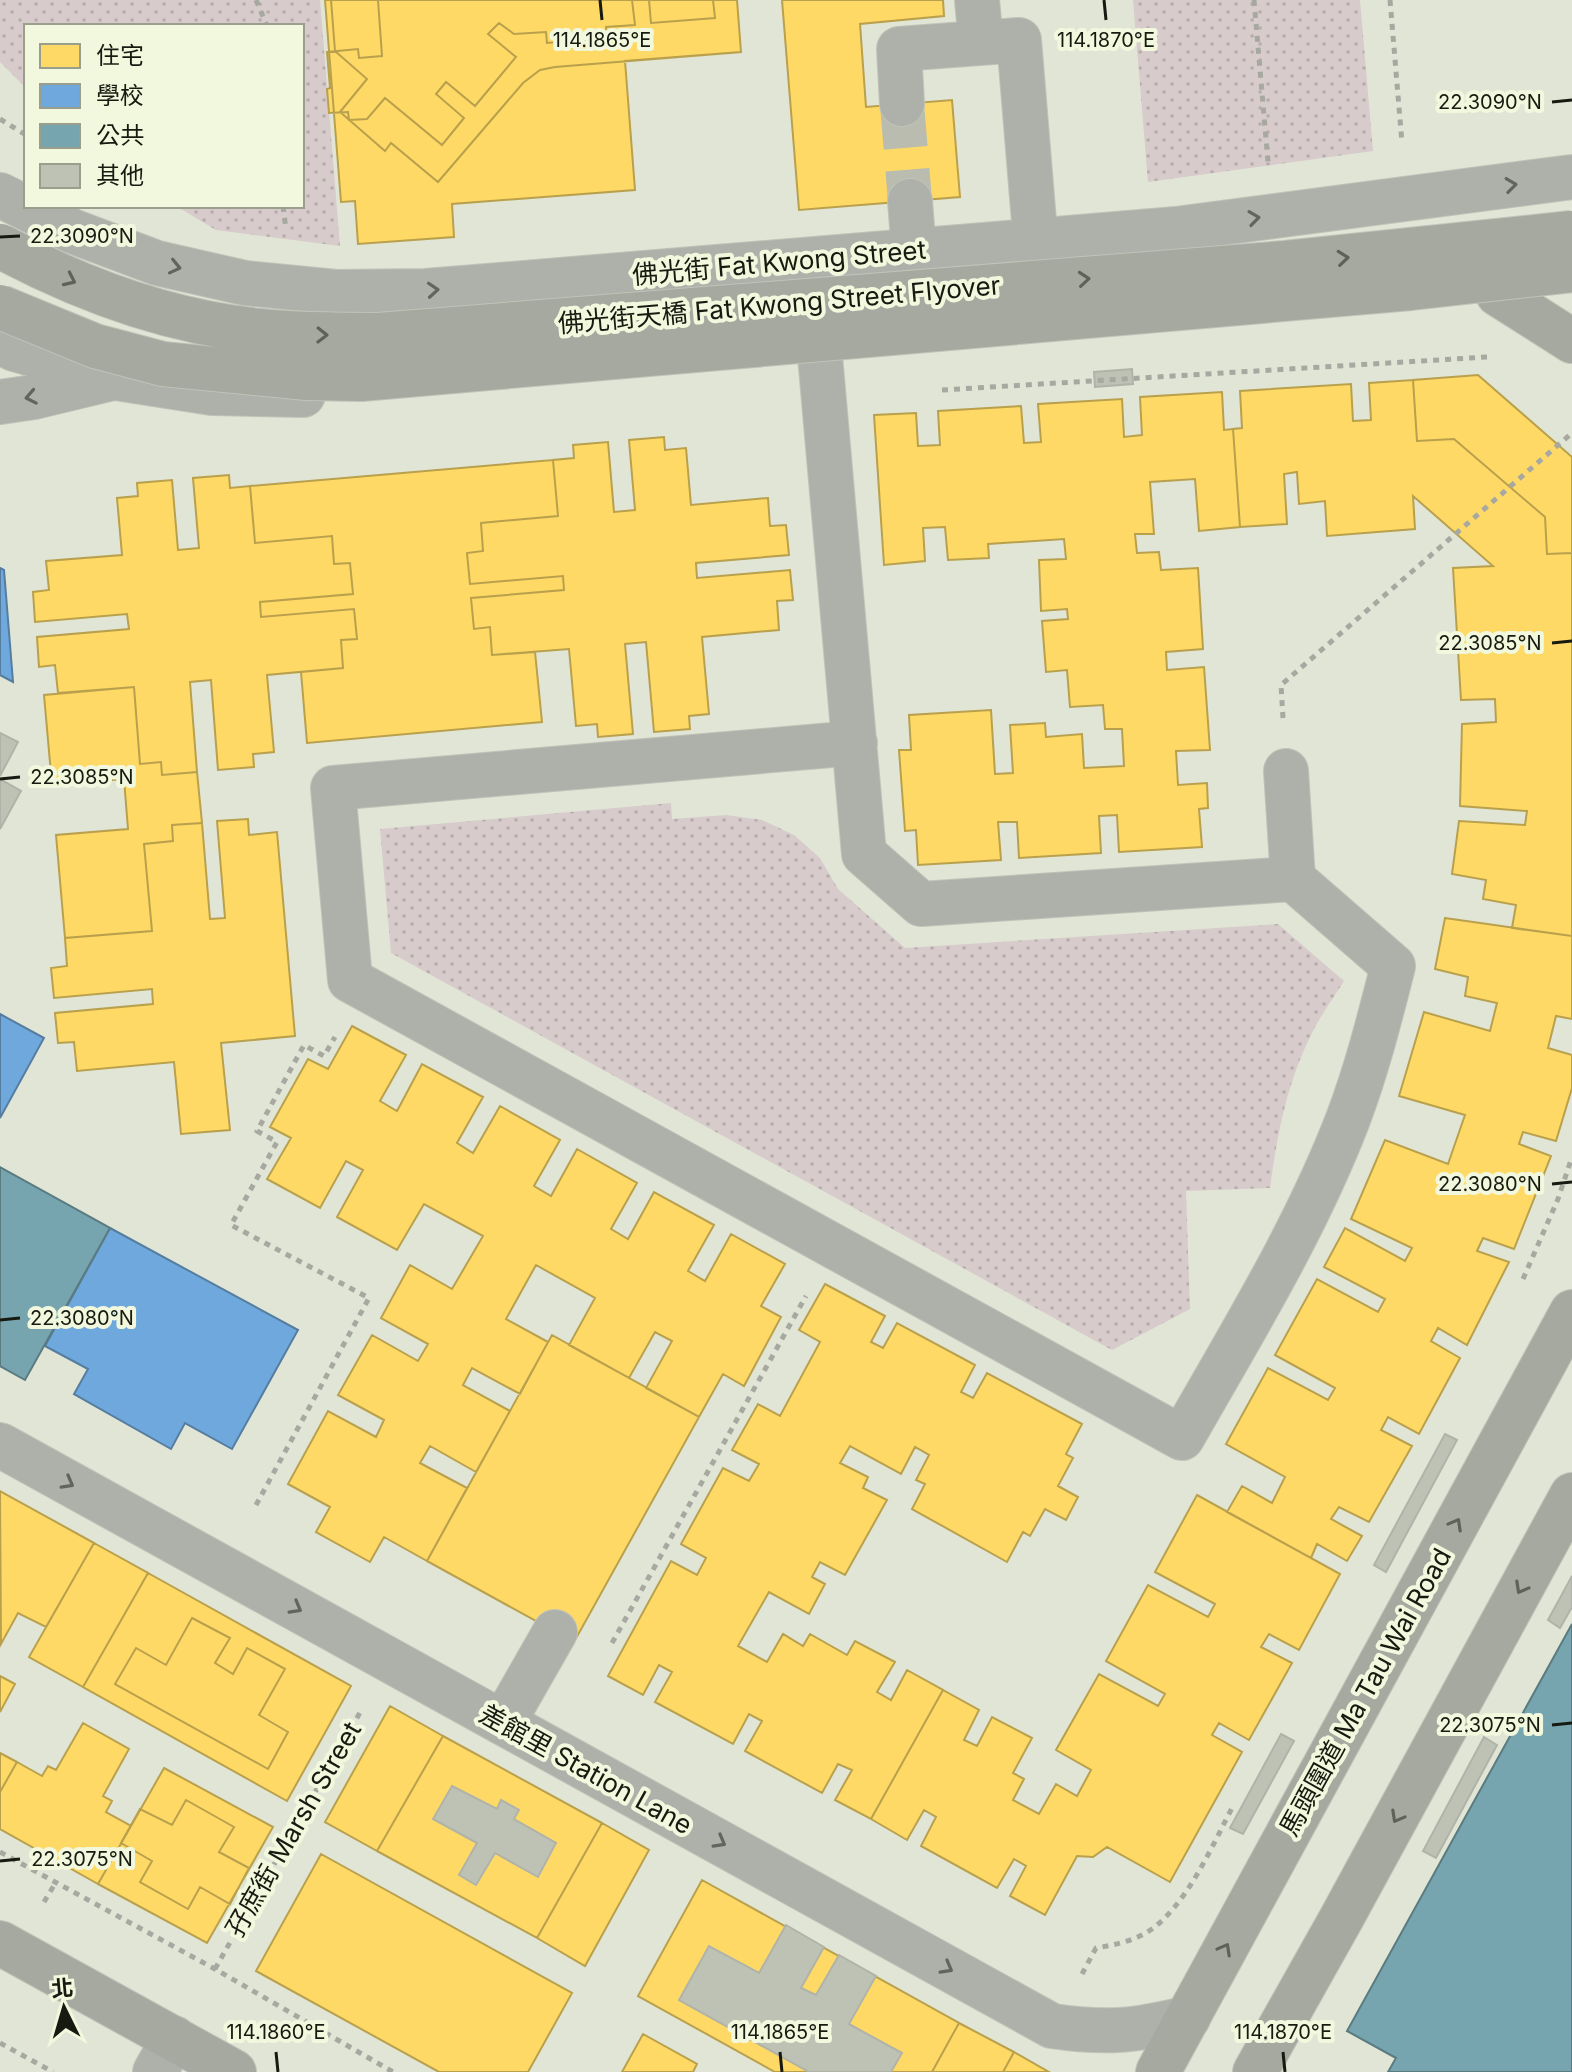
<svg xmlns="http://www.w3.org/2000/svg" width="1572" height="2072" font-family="Inter,'Noto Sans TC',sans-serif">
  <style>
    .grass { fill: url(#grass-dots) }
    .homes { fill: #ffd966; stroke: #b9a04c; stroke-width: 2 }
    .schools { fill: #6fa8dc; stroke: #557d9f; stroke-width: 2 }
    .public { fill: #76a5af; stroke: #5a7b7f; stroke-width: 2 }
    .building { fill: #bec2b5; stroke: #b0b3a7; stroke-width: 2 }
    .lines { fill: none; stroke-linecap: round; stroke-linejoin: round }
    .minor-tunnel { stroke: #b9bcae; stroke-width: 44; stroke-dasharray: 44 22; stroke-linecap: butt }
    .minor-casing { stroke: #c0c3b8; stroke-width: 46 }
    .major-casing { stroke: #c0c3b8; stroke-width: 46 }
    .path { stroke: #a7a9a1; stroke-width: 5; stroke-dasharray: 6 6; stroke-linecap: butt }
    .minor { stroke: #aeb0aa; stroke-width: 44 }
    .major { stroke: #a6a9a0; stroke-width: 44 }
    .major-bridge-casing { stroke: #c0c3b8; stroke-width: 46; stroke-linecap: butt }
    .major-bridge { stroke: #a6a9a0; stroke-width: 44 }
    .oneway { stroke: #62655d }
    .oneway2 { stroke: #5e6258 }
    .ticks { fill: none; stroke: #171a10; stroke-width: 3 }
    .labels { text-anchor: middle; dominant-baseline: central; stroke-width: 8; stroke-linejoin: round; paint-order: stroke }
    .street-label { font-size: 26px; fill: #171a10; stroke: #f1f8dd }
    .ticks-label { font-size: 20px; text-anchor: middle; fill: #171a10; stroke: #f1f8dd; stroke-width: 8; stroke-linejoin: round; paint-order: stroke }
  </style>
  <defs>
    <pattern id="grass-dots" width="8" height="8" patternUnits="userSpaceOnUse" patternTransform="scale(2)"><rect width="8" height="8" fill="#d7cbcb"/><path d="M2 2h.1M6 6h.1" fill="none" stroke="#b8aead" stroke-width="1.8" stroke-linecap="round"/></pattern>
  </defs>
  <rect width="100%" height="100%" fill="#e1e5d6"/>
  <!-- grass -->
  <path class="grass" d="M0,0H320L340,246L216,230L176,206H302V26H26V88L0,62Z
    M1133,0H1360L1373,151L1148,182Z
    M671,803L672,819L726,815L762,820L794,835L820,858L838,889L905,948L1278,924L1344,981C1334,997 1323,1012 1314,1029C1287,1081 1278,1131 1270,1188L1186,1191L1190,1309L1112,1350L391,953L380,829Z"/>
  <!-- homes -->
  <path class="homes" d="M325,0H737L741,52L625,61L635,190L452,204L454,237L358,244L355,201L341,202Z
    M331,0H737L741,52L555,67L540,70L523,83L438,182L391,143L385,151L340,112L367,79L335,51Z
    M378,0H632L635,25L606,27L607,38L547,43L546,32L514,34L499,23L488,34L516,57L475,106L446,82L436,94L464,118L442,145L385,98L367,119L349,120L348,112L329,113L327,89L330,88L327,52L358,49L359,58L382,56Z
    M649,0H713L715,18L651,23Z
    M782,0H943L944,16L860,24L866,107L952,100L960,197L799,210Z
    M1478,375L1572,457V553L1547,554L1545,517L1454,439L1417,441L1413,380Z
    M1413,380L1417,441L1454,439L1545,517L1547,554L1572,553V936L1512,928L1516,905L1483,899L1486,880L1452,874L1459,821L1525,825L1527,811L1460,806L1462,724L1496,722L1495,699L1461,700L1453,568L1493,566L1413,496L1415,529L1327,536L1325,501L1299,504L1297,472L1284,474L1287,524L1240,527L1233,429L1242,428L1240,391L1351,384L1353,421L1371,420L1369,383Z
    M1222,392L1224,430L1233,429L1240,527L1199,531L1195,479L1150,482L1154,534H1135L1137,553L1159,552L1161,570L1198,568L1203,649L1166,652L1167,670L1204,667L1210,750L1176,751L1178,785L1207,783L1208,808L1199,809L1202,847L1119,852L1117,815L1099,816L1101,853L1019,858L1017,822H998L1001,860L918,865L916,830L905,831L899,750H911L909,715L991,710L995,774L1013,773L1010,725L1045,723L1046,737L1082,734L1084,768L1124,766L1122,729H1105L1103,705L1070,707L1067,670L1046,672L1042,621L1068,619L1067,609L1041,611L1039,560L1066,559L1064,539L988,544L989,558L948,560L945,527L923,528L925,561L884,565L874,415L916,413L918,446L940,445L938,411L1021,406L1024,443L1041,442L1038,404L1122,399L1124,437L1142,435L1140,397Z
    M664,437L665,450L686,448L691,505L768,498L770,526L786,525L789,555L696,563L697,578L790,570L793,600L777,601L779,630L702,637L709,714L689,716L690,729L654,732L646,642L625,644L633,734L598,737L597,724L576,726L569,649L492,655L490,627L474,629L471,598L564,590L563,576L470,584L467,553L483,551L481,523L558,516L553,460L574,458L573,445L608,442L614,512L635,510L629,440Z
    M553,460L558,516L481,523L483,551L467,553L470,584L563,576L564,590L471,598L474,629L490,627L492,655L535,652L542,722L307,743L301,672L343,668L341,640L357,639L354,609L261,617L260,602L353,594L350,563L334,564L332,536L255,543L250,486Z
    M229,475L230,488L250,486L255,543L332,536L334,564L350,563L353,594L260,602L261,617L354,609L357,639L341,640L343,668L267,675L274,752L253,754L254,767L218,770L211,680L190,682L197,772L162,775L161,762L140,764L134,687L58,693L55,665L39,667L37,637L129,629L127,614L35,622L33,592L49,590L46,561L122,555L117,498L138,496L137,483L172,480L178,550L199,548L193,478Z
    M134,687L140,764L161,762L162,775L197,772L202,823L172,825L173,841L144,844L152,931L65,938L56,835L128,829L124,779L52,785L44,695Z
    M248,819L249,835L277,832L295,1036L221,1043L230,1130L181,1134L174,1062L77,1071L74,1042L58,1043L55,1013L153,1004L152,989L54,998L51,968L67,966L65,938L152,931L144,844L173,841L172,825L202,823L210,919L225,918L217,821Z
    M1445,918L1572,936V1019L1556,1016L1548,1048L1572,1055V1088L1556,1141L1523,1132L1519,1144L1551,1156L1514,1249L1483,1238L1477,1251L1509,1262L1467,1345L1438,1328L1431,1341L1460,1358L1419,1434L1388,1417L1381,1430L1412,1446L1369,1522L1339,1507L1331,1519L1362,1536L1347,1561L1317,1544L1311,1558L1227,1512L1242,1486L1272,1503L1285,1477L1226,1444L1268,1368L1328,1400L1335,1388L1275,1355L1317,1279L1378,1312L1385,1299L1324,1267L1345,1228L1405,1261L1412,1248L1351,1219L1385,1140L1448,1164L1465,1115L1399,1096L1424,1012L1490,1031L1497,1003L1465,996L1468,977L1435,969Z
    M352,1026L406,1055L380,1101L397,1111L422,1064L483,1097L457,1143L473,1153L500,1106L560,1140L534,1186L551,1196L577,1149L637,1183L611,1229L628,1239L654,1192L714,1225L688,1271L705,1281L731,1234L785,1264L761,1306L781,1317L744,1386L723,1374L699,1417L646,1388L672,1341L655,1332L629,1378L569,1345L595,1298L536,1265L506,1319L548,1342L520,1394L472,1368L463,1385L510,1411L476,1472L430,1446L420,1463L467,1488L427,1561L384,1537L370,1562L316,1532L330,1507L288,1484L328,1411L376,1437L384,1420L338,1395L372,1335L418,1361L428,1344L381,1318L410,1265L452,1289L483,1236L424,1204L397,1250L337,1217L363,1170L346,1161L320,1208L267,1179L291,1138L270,1127L308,1059L328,1069Z
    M825,1284L885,1316L871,1342L883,1348L897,1323L975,1365L961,1392L973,1398L987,1373L1082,1424L1066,1454L1073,1458L1058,1486L1078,1497L1066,1520L1045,1509L1030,1536L1023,1532L1007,1562L912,1509L925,1484L916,1480L929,1455L915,1447L901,1474L850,1446L840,1463L868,1477L863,1488L887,1500L845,1575L820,1562L812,1577L825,1584L809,1614L769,1592L738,1646L767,1662L783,1634L803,1646L810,1634L847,1655L855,1641L895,1662L877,1692L891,1700L907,1670L943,1690L871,1819L835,1800L852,1770L838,1764L822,1793L745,1751L762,1721L749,1714L733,1744L655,1702L672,1672L659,1665L643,1695L608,1676L671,1561L697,1575L706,1558L681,1544L723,1468L749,1481L759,1464L732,1450L758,1404L780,1416L820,1342L799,1330Z
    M552,1335L699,1417L574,1642L427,1561Z
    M0,1491L94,1543L46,1627L18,1613L1,1644Z
    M1197,1495L1340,1574L1299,1650L1269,1634L1261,1647L1292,1663L1249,1740L1219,1723L1212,1735L1242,1752L1170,1882L1107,1847L1093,1857L1077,1856L1045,1915L1010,1896L1026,1866L1014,1859L997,1888L921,1846L936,1817L924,1810L907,1840L871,1819L943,1690L979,1710L964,1740L977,1746L992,1717L1032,1738L1013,1773L1024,1779L1013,1800L1039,1814L1056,1784L1077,1796L1091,1770L1056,1750L1099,1674L1158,1706L1165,1694L1106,1661L1148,1585L1208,1617L1215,1604L1155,1572Z
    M94,1543L148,1573L83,1687L29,1657Z
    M148,1573L351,1686L287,1801L83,1687Z
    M192,1618L230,1638L215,1663L233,1674L247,1648L285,1669L259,1715L288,1732L268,1769L115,1684L136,1648L166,1665Z
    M0,1676L15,1684L0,1712Z
    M390,1706L443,1736L377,1851L325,1822Z
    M83,1723L129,1749L103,1796L112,1801L106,1812L131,1826L98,1884L0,1829V1792L17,1762L42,1776L48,1766L56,1770Z
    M443,1736L602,1823L537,1938L377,1851Z
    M0,1753L17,1762L0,1792Z
    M164,1768L273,1827L207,1943L98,1884Z
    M186,1800L234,1827L219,1852L249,1868L230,1904L200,1887L188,1909L140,1882L152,1861L121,1843L140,1809L172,1825Z
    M602,1823L649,1850L585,1966L537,1938Z
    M321,1854L572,1993L528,2072H439L256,1971Z
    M702,1880L959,2023L932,2072H775L638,1996Z
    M959,2023L1014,2052L1003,2072H932Z
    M643,2034L697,2064L693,2072H622Z
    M1014,2052L1049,2072H1003Z"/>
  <!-- schools -->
  <path class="schools" d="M0,568L4,570L13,682L0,675Z
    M0,1014L44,1038L0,1118Z
    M110,1228L298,1330L232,1449L185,1423L171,1449L74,1394L88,1369L45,1346Z"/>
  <!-- public -->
  <path class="public" d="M0,1167L110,1228L25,1380L0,1366Z
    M1572,1624V2072H1388L1396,2058L1347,2031Z"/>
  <!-- building -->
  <path class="building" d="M1132,369L1133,384L1095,387L1094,372Z
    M0,733L18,742L0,776Z
    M0,779L21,791L0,829Z
    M1445,1434L1457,1440L1386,1572L1374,1565Z
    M1572,1576V1607L1560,1628L1548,1620Z
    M1281,1734L1294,1741L1243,1834L1230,1828Z
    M1484,1737L1497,1745L1436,1858L1423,1851Z
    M452,1786L497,1809L501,1800L519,1810L514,1819L556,1843L538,1877L495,1853L476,1885L459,1875L477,1843L433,1819Z
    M786,1925L824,1947L801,1988L816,1995L839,1955L876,1976L849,2024L902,2053L891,2072H809L679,2000L709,1946L759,1973Z"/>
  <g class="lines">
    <!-- minor-tunnel -->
    <path class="minor-tunnel" d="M902,104L910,201"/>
    <defs>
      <path id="minor" d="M977,0L981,43
        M902,104L899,49L1019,40L1038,270
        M0,195L72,231L157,263L245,283L336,292L426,291L1176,229L1572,177
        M910,201L916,278
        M817,322L864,854L921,904L1293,879L1393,966C1380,1017 1367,1069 1348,1119C1305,1231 1241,1334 1182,1438L350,980L333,788L855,743
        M0,342L14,349L116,378L212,393L303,395
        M0,402L34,397L113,378
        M1286,771L1293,879
        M0,1445L1052,2026C1106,2034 1136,2031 1188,2018
        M503,1723L555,1632
        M155,2072L174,2038"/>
      <path id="major" d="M1498,294L1572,341
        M0,1943L234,2072
        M1158,2072L1572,1312
        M1255,2072L1341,1919L1572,1495"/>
    </defs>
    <!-- minor casing -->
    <use href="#minor" class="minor-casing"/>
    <!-- major casing -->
    <use href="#major" class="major-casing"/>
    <!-- path -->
    <path class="path" d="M256,0L267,26
      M1254,0L1268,162
      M1390,0L1402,143
      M0,119L26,135
      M283,206L286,229
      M942,390L1487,357
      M1283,718L1281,685L1572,433
      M1523,1279L1558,1199L1572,1157
      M256,1505L369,1298L231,1225L277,1142L257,1131L304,1045L324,1056L335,1037
      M612,1643L806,1296
      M0,1852L215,1969L393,2072
      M44,1902L56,1882
      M215,1969L362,1709
      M1082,1974L1096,1948C1113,1945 1129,1942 1144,1934C1184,1912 1212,1846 1233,1806
      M0,2043L53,2072"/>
    <!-- minor -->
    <use href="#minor" class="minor"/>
    <!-- major -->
    <use href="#major" class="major"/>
    <defs>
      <path id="major-bridge" d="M0,246C82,290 168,322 261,331C300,335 339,335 378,335L1285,263L1572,233
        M0,307L95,346L163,364L307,378L361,379L1411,288L1572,270"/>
    </defs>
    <!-- major-bridge casing -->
    <use href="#major-bridge" class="major-bridge-casing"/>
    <!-- major-bridge -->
    <use href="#major-bridge" class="major-bridge"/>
  </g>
  <!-- one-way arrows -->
  <defs><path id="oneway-chevron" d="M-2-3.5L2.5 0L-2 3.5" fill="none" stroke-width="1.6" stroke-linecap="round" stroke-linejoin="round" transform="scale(2)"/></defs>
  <g class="oneway">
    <use href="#oneway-chevron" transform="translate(1511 185) rotate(-7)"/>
    <use href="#oneway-chevron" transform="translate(1254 218) rotate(-8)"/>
    <use href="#oneway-chevron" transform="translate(175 267) rotate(13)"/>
    <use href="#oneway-chevron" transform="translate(433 290) rotate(-4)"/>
    <use href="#oneway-chevron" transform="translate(31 397) rotate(169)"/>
    <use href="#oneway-chevron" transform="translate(68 1483) rotate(29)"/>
    <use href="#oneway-chevron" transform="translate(296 1608) rotate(29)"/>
    <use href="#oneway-chevron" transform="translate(720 1842) rotate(29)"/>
    <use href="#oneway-chevron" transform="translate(947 1968) rotate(29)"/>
  </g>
  <g class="oneway2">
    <use href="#oneway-chevron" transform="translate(1343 258) rotate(-6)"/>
    <use href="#oneway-chevron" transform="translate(1084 279) rotate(-5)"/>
    <use href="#oneway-chevron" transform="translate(70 280) rotate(25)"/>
    <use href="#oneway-chevron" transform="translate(322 335) rotate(1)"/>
    <use href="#oneway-chevron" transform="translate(1456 1524) rotate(-61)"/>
    <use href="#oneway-chevron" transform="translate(1521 1588) rotate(119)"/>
    <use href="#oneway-chevron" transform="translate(1397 1817) rotate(119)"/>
    <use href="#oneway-chevron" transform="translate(1225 1949) rotate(-61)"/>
  </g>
  <!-- ticks -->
  <path class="ticks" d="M600,0L602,20M1104,0L1106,20M1552,102L1572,100M0,237L20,236M1552,643L1572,641M0,779L20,777M1552,1184L1572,1182M0,1320L20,1318M1552,1725L1572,1723M0,1861L20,1859M276,2052L278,2072M780,2052L782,2072M1283,2052L1285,2072"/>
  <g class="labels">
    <!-- street labels -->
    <g class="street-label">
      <text transform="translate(779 262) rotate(-5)">佛光街 Fat Kwong Street</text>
      <text transform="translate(779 304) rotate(-5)">佛光街天橋 Fat Kwong Street Flyover</text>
      <text transform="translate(1365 1692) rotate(-61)">馬頭圍道 Ma Tau Wai Road</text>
      <text transform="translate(586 1769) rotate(29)">差館里 Station Lane</text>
      <text transform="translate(293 1829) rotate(-60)">孖庶街 Marsh Street</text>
    </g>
  </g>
  <g class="ticks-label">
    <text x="602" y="47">114.1865°E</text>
    <text x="1106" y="47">114.1870°E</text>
    <text x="1490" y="109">22.3090°N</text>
    <text x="82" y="243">22.3090°N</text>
    <text x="1490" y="650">22.3085°N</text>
    <text x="82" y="784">22.3085°N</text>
    <text x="1490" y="1191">22.3080°N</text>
    <text x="82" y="1325">22.3080°N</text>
    <text x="1490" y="1732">22.3075°N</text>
    <text x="82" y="1866">22.3075°N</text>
    <text x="276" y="2039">114.1860°E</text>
    <text x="780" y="2039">114.1865°E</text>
    <text x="1283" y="2039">114.1870°E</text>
  </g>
  <!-- legend -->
  <rect x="24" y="24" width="280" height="184" fill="#f1f8dd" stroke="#9a9f8b" stroke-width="2"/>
  <rect x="40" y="44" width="40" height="24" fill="#ffd966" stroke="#9a9f8b" stroke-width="2"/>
  <text x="96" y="64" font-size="24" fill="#171a10">住宅</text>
  <rect x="40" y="84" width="40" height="24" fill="#6fa8dc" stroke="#9a9f8b" stroke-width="2"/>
  <text x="96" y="104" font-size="24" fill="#171a10">學校</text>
  <rect x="40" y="124" width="40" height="24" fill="#76a5af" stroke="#9a9f8b" stroke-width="2"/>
  <text x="96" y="144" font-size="24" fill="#171a10">公共</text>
  <rect x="40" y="164" width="40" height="24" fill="#bec2b5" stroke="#9a9f8b" stroke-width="2"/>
  <text x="96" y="184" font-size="24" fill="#171a10">其他</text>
  <!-- north arrow -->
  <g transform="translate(64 2008) rotate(355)" stroke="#f1f8dd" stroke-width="6" paint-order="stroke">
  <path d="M0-6L14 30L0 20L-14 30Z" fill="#171a10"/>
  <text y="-12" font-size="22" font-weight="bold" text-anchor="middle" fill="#171a10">北</text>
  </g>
</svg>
